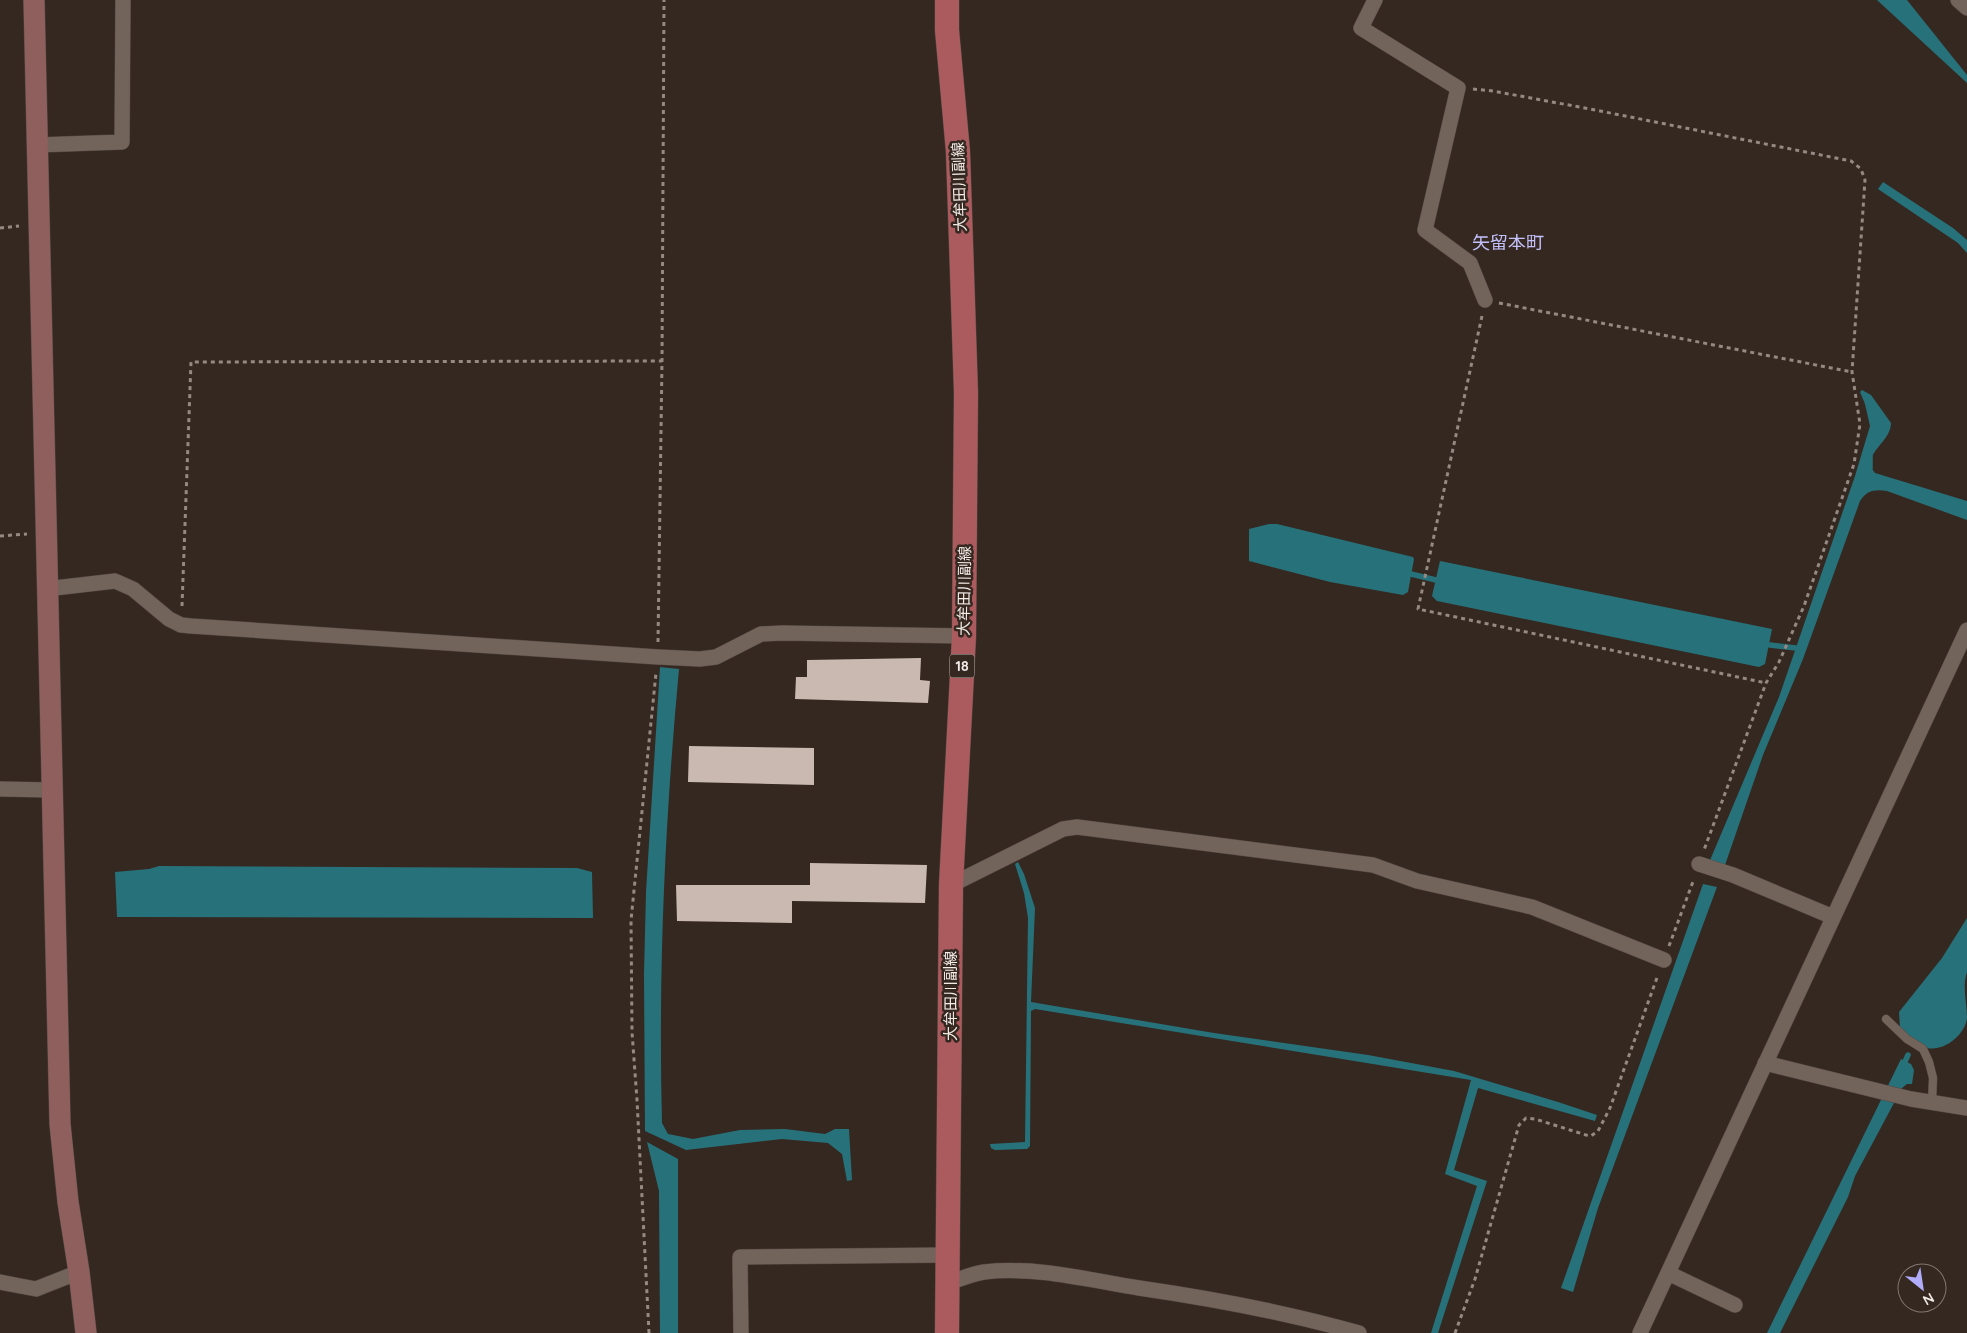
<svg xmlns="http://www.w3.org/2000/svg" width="1967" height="1333" font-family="Quicksand,'Noto Sans JP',sans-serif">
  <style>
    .water { fill: #27727a }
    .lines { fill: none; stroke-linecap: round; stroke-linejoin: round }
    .stream { stroke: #27727a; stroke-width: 5.5 }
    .building { fill: #cab9b0 }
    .lane-casing { stroke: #504640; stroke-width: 9 }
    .street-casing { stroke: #504640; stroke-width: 16 }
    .secondary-casing { stroke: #504640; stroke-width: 22 }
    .primary-casing { stroke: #504640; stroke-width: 25 }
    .path { stroke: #948983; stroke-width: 3; stroke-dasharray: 4 4; stroke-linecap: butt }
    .lane { stroke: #72635b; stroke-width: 8 }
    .street { stroke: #72635b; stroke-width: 15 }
    .secondary { stroke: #8e5f5c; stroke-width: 21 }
    .primary { stroke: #ab5b5e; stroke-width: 24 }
    .labels { text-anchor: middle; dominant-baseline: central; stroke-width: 5; stroke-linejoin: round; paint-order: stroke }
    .shield { fill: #352821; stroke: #bbb1ac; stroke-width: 1 }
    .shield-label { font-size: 14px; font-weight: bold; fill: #f4ece7 }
    .street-label { font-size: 15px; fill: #f4ece7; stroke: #352821 }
    .quarter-label { font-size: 18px; fill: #c3c1fb; stroke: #352821 }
  </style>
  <rect width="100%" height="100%" fill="#352821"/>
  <!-- water -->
  <path class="water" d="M1877,0H1907L1967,75V83Z
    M1883,182L1953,228L1967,240V253L1958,243L1878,189Z
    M1862,390L1871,395L1891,423C1891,443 1859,455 1875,473L1967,501V520L1887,491C1875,489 1867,490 1860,501L1803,659L1763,755L1724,868L1708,865L1779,697L1855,476L1870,426L1865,404L1860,392Z
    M1269,524H1277L1413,557L1414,559L1408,592L1403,595L1330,582L1249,561V529Z
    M1440,561L1772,629L1765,664L1759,667L1437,601L1432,596Z
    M660,667L679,669C665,820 658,971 662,1123L668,1134L693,1139L740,1130L785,1129L825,1134L835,1129H849L852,1180L847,1181L842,1154L828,1143L782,1139L686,1150L645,1131L644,974L646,892Z
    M1018,862L1024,874L1035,908L1031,1002L1214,1033L1368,1055L1454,1071L1558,1102L1597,1115L1595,1121L1478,1088L1454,1170L1487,1181L1438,1333H1431L1477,1186L1445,1174L1471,1080L1035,1009L1031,1011L1030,1146L1027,1149L995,1150L991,1148L990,1144L1025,1142L1028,918L1024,893L1015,864Z
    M159,866L577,868L592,872L593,918L117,917L115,872L149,869Z
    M1703,884L1717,887L1598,1208L1573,1292L1561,1288Z
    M1967,918V972C1962,987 1967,1003 1967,1018C1965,1036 1941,1054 1924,1047C1914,1043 1907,1035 1900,1028L1899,1012L1942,958Z
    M1901,1059L1911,1064L1914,1070L1912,1084H1907L1902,1088L1855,1176L1848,1197L1780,1333H1767Z
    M647,1142L678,1159V1333H660L659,1191Z"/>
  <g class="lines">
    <!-- stream -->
    <path class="stream" d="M1870,468V455
      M1411,574L1436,580
      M1770,645L1796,648
      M1902,1068L1908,1055"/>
  </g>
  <!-- building -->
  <path class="building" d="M921,658L920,680L930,681L928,703L795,699L796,677H807V660Z
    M689,746L814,748V785L688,782Z
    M810,863L927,865L925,903L792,901V923L677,921L676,885H810Z"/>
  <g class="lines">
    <defs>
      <path id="lane" d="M1886,1019L1907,1039L1923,1049L1929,1062L1933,1078L1932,1102"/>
      <path id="street" d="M1375,0L1361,28L1458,88L1425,230L1470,263L1485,300
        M1958,0L1967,8
        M37,145L122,142L123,0
        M46,589L115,581L133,589L169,619L181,625L191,626L658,657L700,659L716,657L761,634L782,633L964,636
        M0,789L52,790
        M1699,864L1733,875L1833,917
        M951,885L1063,829L1077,827L1373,865L1417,881L1532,907L1664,960
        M1765,1063L1911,1099L1967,1108
        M1668,1273L1735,1305
        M0,1282L36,1289L79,1272
        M948,1283C960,1279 972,1274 984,1272C1037,1266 1088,1280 1139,1288C1215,1299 1285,1312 1359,1333
        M741,1333L740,1257L948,1255
        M1640,1333L1967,630"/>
      <path id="secondary" d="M34,0L60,1124L68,1202L79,1272L86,1333"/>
      <path id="primary" d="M947,1333L951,885L964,636L966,393L958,152L947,30V0"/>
    </defs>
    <!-- lane casing -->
    <use href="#lane" class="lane-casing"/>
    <!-- street casing -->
    <use href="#street" class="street-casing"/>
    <!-- secondary casing -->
    <use href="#secondary" class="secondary-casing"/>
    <!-- primary casing -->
    <use href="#primary" class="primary-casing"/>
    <!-- path -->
    <path class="path" d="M1473,89L1493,91L1590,109L1851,161L1861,169L1865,180L1852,372L1860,424L1854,464L1804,606L1779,662L1766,683L1704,850
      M0,228L19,226
      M1499,303L1852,372
      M1482,316L1418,609L1766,683
      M0,536L27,534
      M182,606L191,362L662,361
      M658,642L662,361L664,0
      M1669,946L1694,879
      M649,1333L637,1100L632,1032L631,920L656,673
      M1455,1333L1475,1279L1519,1125L1526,1118L1535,1119L1586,1135L1591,1136L1598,1131L1610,1108L1658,975"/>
    <!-- lane -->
    <use href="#lane" class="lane"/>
    <!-- street -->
    <use href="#street" class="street"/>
    <!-- secondary -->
    <use href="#secondary" class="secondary"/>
    <!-- primary -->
    <use href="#primary" class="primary"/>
  </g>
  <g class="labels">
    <!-- shield labels -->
    <rect class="shield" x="949.5" y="654.5" width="25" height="23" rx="4"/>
    <g class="shield-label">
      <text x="962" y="666">18</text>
    </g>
    <!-- street labels -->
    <g class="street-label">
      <text transform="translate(959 187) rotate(-92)">大牟田川副線</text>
      <text transform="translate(964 591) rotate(-89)">大牟田川副線</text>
      <text transform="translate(950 996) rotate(-90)">大牟田川副線</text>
    </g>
    <!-- quarter labels -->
    <g class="quarter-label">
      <text x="1508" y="242">矢留本町</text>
    </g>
  </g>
  <!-- north arrow -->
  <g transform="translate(1922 1288) rotate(150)"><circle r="24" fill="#352821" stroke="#817670"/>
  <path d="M0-4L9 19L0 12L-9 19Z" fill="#b1adfa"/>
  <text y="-8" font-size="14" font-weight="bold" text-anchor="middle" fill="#f4ece7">N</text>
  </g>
</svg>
